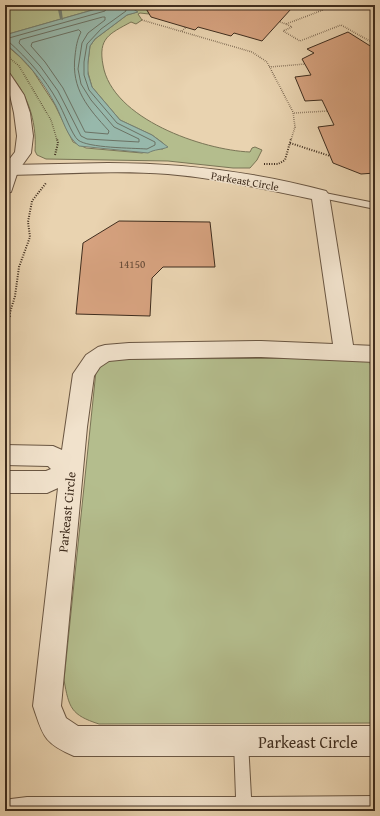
<svg xmlns="http://www.w3.org/2000/svg" width="380" height="816" font-family="'Gentium Book Plus',serif">
  <style>
    .green { fill: #b4bd8d; stroke: #7a7556 }
    .water { fill: #97b8ab; stroke: #748073 }
    .lines { fill: none; stroke-linecap: round; stroke-linejoin: round }
    .shore { stroke: #6b7264; stroke-width: 1 }
    .stream { fill: #748073; fill-rule: evenodd }
    .building { fill: #d6a27f; stroke: #3f2d1e }
    .service-casing { stroke: #6a5642; stroke-width: 2 }
    .minor-casing { stroke: #6a5642; stroke-width: 2 }
    .tertiary-casing { stroke: #6a5642; stroke-width: 2 }
    .path-far2 { stroke: #3f2d1e; stroke-width: 1.5; stroke-dasharray: 0.5 1.5; stroke-linecap: butt }
    .path-far1 { stroke: #3f2d1e; stroke-width: 2; stroke-dasharray: 1 1.5; stroke-linecap: butt }
    .path { stroke: #3f2d1e; stroke-width: 2.5; stroke-dasharray: 1 2; stroke-linecap: butt }
    .service { fill: #f1e2cc; fill-rule: evenodd }
    .minor { fill: #f1e2cc; fill-rule: evenodd }
    .tertiary { fill: #f1e2cc; fill-rule: evenodd }
    .labels { text-anchor: middle; dominant-baseline: central; stroke-width: 3; stroke-linejoin: round; paint-order: stroke }
    .far-street-label { font-size: 11px; fill: #3f2d1e; stroke: #f1e2cc }
    .number-label { font-size: 11px; fill: #654a36 }
    .street-label { font-size: 13px; fill: #3f2d1e; stroke: #f1e2cc }
    .near-street-label { font-size: 16px; fill: #3f2d1e; stroke: #f1e2cc }
  </style>
  <rect width="100%" height="100%" fill="#e9d3b0"/>
  <filter id="stains"><feTurbulence type="fractalNoise" baseFrequency=".005" numOctaves="4"/><feColorMatrix values="0 0 0 0 .2 0 0 0 0 .09 0 0 0 0 .02 0 0 0 .5 -.17"/></filter>
  <radialGradient id="worn" r=".72"><stop offset=".6" stop-color="#630" stop-opacity="0"/><stop offset="1" stop-color="#630" stop-opacity=".3"/></radialGradient>
  <!-- green -->
  <path class="green" d="M9,5H18L21,8L38,9L53,5H110L5,35V7Z
    M127,5H144L149,14L140,13L138,14L142,20L136,24L131,22C109,34 98,38 103,65C112,119 203,150 250,152L252,148L255,147L262,150L257,160L250,168H233L168,161L46,159L37,155L35,151C37,120 27,91 5,69V44L20,57L33,71L55,105L73,142L86,148L142,153L156,149H163V143L152,135L120,120L92,87L87,69L90,46L95,39L127,15L137,12Z
    M369,358L375,387V723L99,724C71,715 69,708 64,680L96,371L102,363L115,359Z"/>
  <!-- water -->
  <path class="water" d="M110,5H127L138,12L127,15L95,39L90,46L88,62V74L92,87L120,120L152,135L168,147C161,150 155,149 148,153L79,146C67,137 63,120 56,106C44,83 27,60 5,44V35Z"/>
  <g class="lines">
    <!-- shore -->
    <path class="shore" d="M108,5L105,11L9,38L8,41C29,60 44,77 58,102C63,110 72,135 78,140C88,148 132,148 147,149L155,145V142L117,123L89,90L84,75V62L87,44L101,29L126,11L125,5
      M103,17H105V20L88,33L82,43L78,69L81,84L91,100L114,127L139,139V142L87,139L81,136L58,91L40,66L19,43L20,40Z
      M79,30L81,32C77,40 76,47 75,56C71,89 88,108 109,131L108,134L85,132L63,88L45,62L31,46L32,43Z"/>
    <!-- stream -->
    <path class="stream" d="M57,5H61L63,20L60,19Z"/>
  </g>
  <!-- building -->
  <path class="building" d="M144,5H275L291,9L262,41L234,33L231,36L198,27L195,30L151,17Z
    M348,32L375,49V173L361,174L333,163L318,127L334,125L322,100L305,101L295,77L311,75L302,59L314,53L307,49Z
    M119,221L210,222L215,267H163L152,278L150,316L76,314L83,243Z"/>
  <g class="lines">
    <defs>
      <path id="service" d="M320,192L375,203V209L317,197L316,195L317,193Z
        M241,735L246,737L248,742L251,797L375,796V811H5V802L11,799L27,797H236L234,742L236,737Z"/>
      <path id="minor" d="M108,163C182,163 255,172 326,191L329,195L353,345L375,346V362L261,357L129,359L109,361L100,367L94,376L87,427L61,706L66,718L78,726H375V756H74C43,743 43,735 33,706L58,488L47,493H5V471H46L51,469L48,466L5,465V445L53,446L62,450L73,374L86,355L98,347L105,345L129,343L261,341L333,344L312,199C264,189 217,178 168,174C116,170 63,174 10,175L5,174V166L10,165Z"/>
      <path id="tertiary" d="M5,73L10,74L24,95L30,113L33,136L31,153L18,171L11,192L5,193V165L15,152L17,136L14,113L10,95L5,88Z"/>
    </defs>
    <!-- service casing -->
    <use href="#service" class="service-casing"/>
    <!-- minor casing -->
    <use href="#minor" class="minor-casing"/>
    <!-- tertiary casing -->
    <use href="#tertiary" class="tertiary-casing"/>
    <!-- path-far2 -->
    <path class="path-far2" d="M302,5L323,10L286,24L292,27L283,31L300,41L341,25L375,44
      M142,20L252,52L267,62L293,112L295,127L291,140
      M280,22L286,24
      M182,31L186,27
      M5,54L19,66L51,120L57,140
      M269,67L305,64
      M294,113L327,111"/>
    <!-- path-far1 -->
    <path class="path-far1" d="M290,143L330,156
      M55,155L58,143L57,139
      M264,164H278L285,160L291,139
      M9,316L15,296L19,267L30,237L28,222L32,201L46,183"/>
    <!-- path -->
    <path class="path" d="M5,331L10,315"/>
    <!-- service -->
    <use href="#service" class="service"/>
    <!-- minor -->
    <use href="#minor" class="minor"/>
    <!-- tertiary -->
    <use href="#tertiary" class="tertiary"/>
  </g>
  <g class="labels">
    <!-- far-street labels -->
    <g class="far-street-label">
      <text transform="translate(245 181) rotate(10)">Parkeast Circle</text>
    </g>
    <!-- number labels -->
    <g class="number-label">
      <text x="132" y="264">14150</text>
    </g>
    <!-- street labels -->
    <g class="street-label">
      <text transform="translate(67 512) rotate(-84)">Parkeast Circle</text>
    </g>
    <!-- near-street labels -->
    <g class="near-street-label">
      <text x="308" y="742">Parkeast Circle</text>
    </g>
  </g>
  <!-- margin -->
  <rect width="380" height="816" fill="none" stroke="#e9d3b0" stroke-width="20"/>
  <rect x="6" y="6" width="368" height="804" fill="none" stroke="#3f2d1e" stroke-width="2"/>
  <rect x="10" y="10" width="360" height="796" fill="none" stroke="#3f2d1e"/>
  <rect width="100%" height="100%" filter="url(#stains)"/>
  <rect width="100%" height="100%" fill="url(#worn)"/>
</svg>
